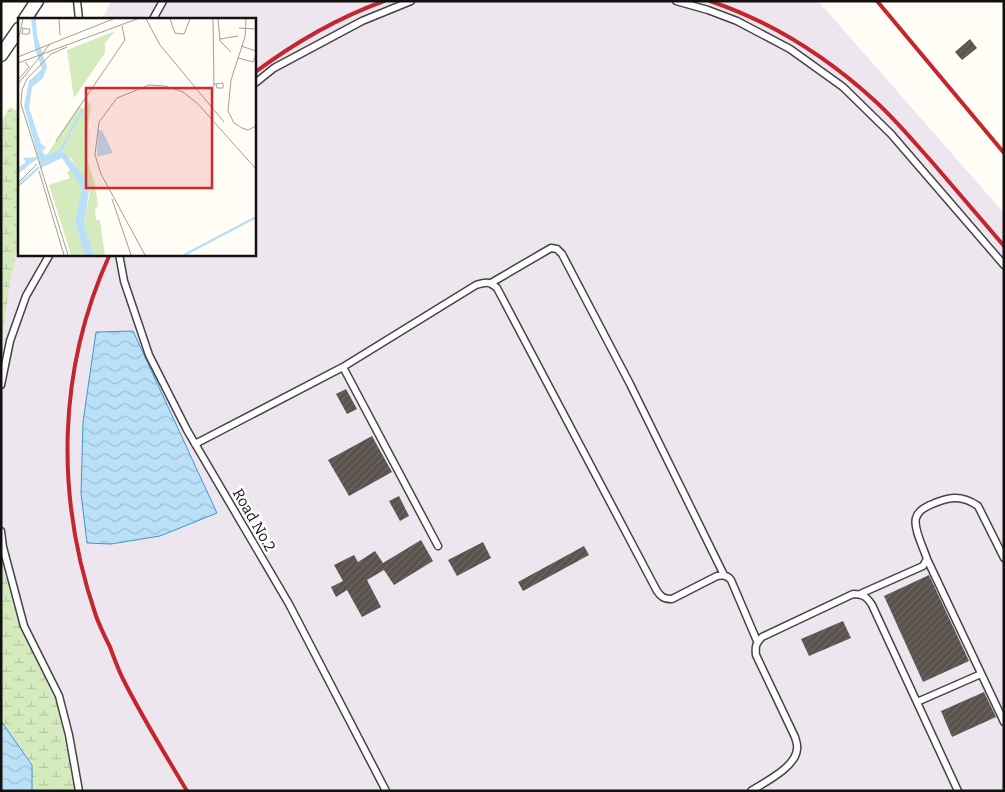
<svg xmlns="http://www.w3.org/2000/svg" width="1005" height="792" font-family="Bitter,serif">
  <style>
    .industrial { fill: #eee6ef }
    .wetland { fill: url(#wetland-marsh) }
    .water { fill: url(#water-waves); stroke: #3f96cf }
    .building { fill: url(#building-hatch) }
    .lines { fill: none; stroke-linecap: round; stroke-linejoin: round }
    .lane-casing { stroke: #444; stroke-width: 9 }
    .street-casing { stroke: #444; stroke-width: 15 }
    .lane { stroke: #fff; stroke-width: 6 }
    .street { stroke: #fff; stroke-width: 12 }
    .rail { stroke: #c4262e; stroke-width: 4 }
    .labels { text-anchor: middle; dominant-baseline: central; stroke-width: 5; stroke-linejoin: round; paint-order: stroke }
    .street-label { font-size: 15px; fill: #111; stroke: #fff }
    .inset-river { fill: none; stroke: #b9e0f7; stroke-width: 2.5 }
    .inset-road { fill: none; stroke: #a09f9a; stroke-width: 1 }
    .view { fill: #d62828; fill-opacity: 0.15; stroke: #d62828; stroke-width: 2.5 }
    .inset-edge { fill: none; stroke: #111; stroke-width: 2.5 }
  </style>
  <defs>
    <pattern id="wetland-marsh" width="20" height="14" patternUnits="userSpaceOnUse" patternTransform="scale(1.25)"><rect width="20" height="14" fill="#d5ebbd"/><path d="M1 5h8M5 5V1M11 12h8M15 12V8" fill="none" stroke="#b6c8a1"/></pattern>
    <pattern id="water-waves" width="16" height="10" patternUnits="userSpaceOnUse" patternTransform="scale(1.25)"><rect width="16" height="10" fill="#b9e0f7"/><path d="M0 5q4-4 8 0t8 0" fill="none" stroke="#9ebfd3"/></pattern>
    <pattern id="building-hatch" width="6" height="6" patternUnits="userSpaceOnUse" patternTransform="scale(1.25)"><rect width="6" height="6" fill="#5a524d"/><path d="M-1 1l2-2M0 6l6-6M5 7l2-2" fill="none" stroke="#6d6662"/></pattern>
  </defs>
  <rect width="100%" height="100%" fill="#fffdf5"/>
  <!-- industrial -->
  <path class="industrial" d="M111,1H818L1004,213V791H75L58,706L40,668L15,610L1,561V345L9,291L19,239V254H254V19H102Z"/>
  <!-- wetland -->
  <path class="wetland" d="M10,107L19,112V239L9,291L1,345V122Z
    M1,561L15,610L40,668L58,706L75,791H32V764L1,721Z"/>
  <!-- water -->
  <path class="water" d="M133,331L217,513L160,536L111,544L87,543L81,493L83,422L96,332Z
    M1,721L32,765V791H1Z"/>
  <!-- building -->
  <path class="building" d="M970,39L977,48L962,60L955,52Z
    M346,389L357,409L347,414L336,394Z
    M372,436L392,472L349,496L328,460Z
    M399,496L409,516L400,521L389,501Z
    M421,540L433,561L394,585L384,570L367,580L381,607L362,617L347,590L336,597L331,587L343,581L334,565L354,555L358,562L375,551L383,563Z
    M483,542L491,558L457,576L448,560Z
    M584,546L589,555L523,591L518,582Z
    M929,575L969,661L923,682L884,596Z
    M843,621L851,638L809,656L801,639Z
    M984,692L996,717L952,737L941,711Z"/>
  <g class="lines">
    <defs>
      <path id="lane" d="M77,1L79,19
        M676,1L708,10L737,21L790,49L843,87L891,134L1004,265
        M153,19L163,1
        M254,84L274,68L362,21L411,1
        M119,254L124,281L149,355L187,430L289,604L386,791
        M491,283L551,248L557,249L562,254L630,384L724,575
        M343,367L438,546
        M1,385L10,341L26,296L50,254
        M195,444L343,367L476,285C486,282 489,281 497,288L657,591C661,597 664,599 672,599L717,576C723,575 727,575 731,580L757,641
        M1,531L3,547L24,626L59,696L69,735L79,791
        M927,559L1004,722
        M860,594L923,566L927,559C924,549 913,528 916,518C918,511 924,508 930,505C948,497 961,494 978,506L1004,558
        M917,702L981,674
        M751,791C765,782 796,767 797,749C798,745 796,741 795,737L756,655C755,646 756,643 762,637L853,594C863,594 867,597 872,605L958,791"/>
      <path id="street" d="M25,19L37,1
        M1,55L19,29"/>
    </defs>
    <!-- lane casing -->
    <use href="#lane" class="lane-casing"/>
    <!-- street casing -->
    <use href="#street" class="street-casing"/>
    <!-- lane -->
    <use href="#lane" class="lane"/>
    <!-- street -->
    <use href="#street" class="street"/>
    <!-- rail -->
    <path class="rail" d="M710,1C772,22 828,58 875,101C896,120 913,141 932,162C956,190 980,218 1004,246
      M877,1L1004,153
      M254,73C294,43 337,18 384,1
      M110,254C57,370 55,496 96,616C100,627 105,637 110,647C114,658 118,669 123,679C142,717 165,754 187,791"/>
  </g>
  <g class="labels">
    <!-- street labels -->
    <g class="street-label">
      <text transform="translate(254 520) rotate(60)">Road No.2</text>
    </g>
  </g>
  <!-- overview -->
  <g transform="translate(18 18)">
    <rect width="238" height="238" fill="#fffdf5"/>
    <path d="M69,84L73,86L67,134L77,167L80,188L77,191L78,202H82L87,237H75L66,208L72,174L53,140L28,138L61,88L65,91ZM53,152L64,170L57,203L66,237H53L31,167L52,160L49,154Z" fill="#d5ebbd"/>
    <path d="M97,13L87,25V35L56,80L49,32Z" fill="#d5ebbd"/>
    <path d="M13,1H18L19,18L29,49L25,60L14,69L11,90L23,126L28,129L24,134L28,137L40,133L47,135L72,166L66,208L76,237H66L57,203L64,170L44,140L23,150L20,140L0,156V150L8,144L0,134L5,140L20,139L6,88L11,63L24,51L17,31ZM80,112H84L95,135L79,139Z" fill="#b9e0f7"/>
    <path class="inset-river" d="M42,134L65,91M0,168L21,149M166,237L238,199"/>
    <path class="inset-road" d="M41,1L42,17M128,1L142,27L206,104M152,1L157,15L166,16L172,1M195,1L196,69M200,1L202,23L213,34M228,1L227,19L213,62L210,93L216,105L224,110L230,112L238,108M4,10L10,11H12L11,16H4L5,10M221,10L238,11M202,21L220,18M0,23L5,1M223,28L238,33M49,29L33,36L9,61L4,72L3,86L50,237M0,39L95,1M220,40L235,44L238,37M0,45L119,1M0,62L11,49L7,44M0,66L32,26M195,66H198L204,65H205V70H199L198,66M38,123L107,22L104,8M21,153L46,237M0,165L19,146M94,181L113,237M127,237L83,156L77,137L81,104L99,80L131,67L147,68L165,74L180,86L238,151"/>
    <path class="view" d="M68,70H194V170H68Z"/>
    <rect width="238" height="238" class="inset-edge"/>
  </g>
  <!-- border -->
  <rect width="1005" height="792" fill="none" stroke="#111111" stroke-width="5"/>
</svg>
